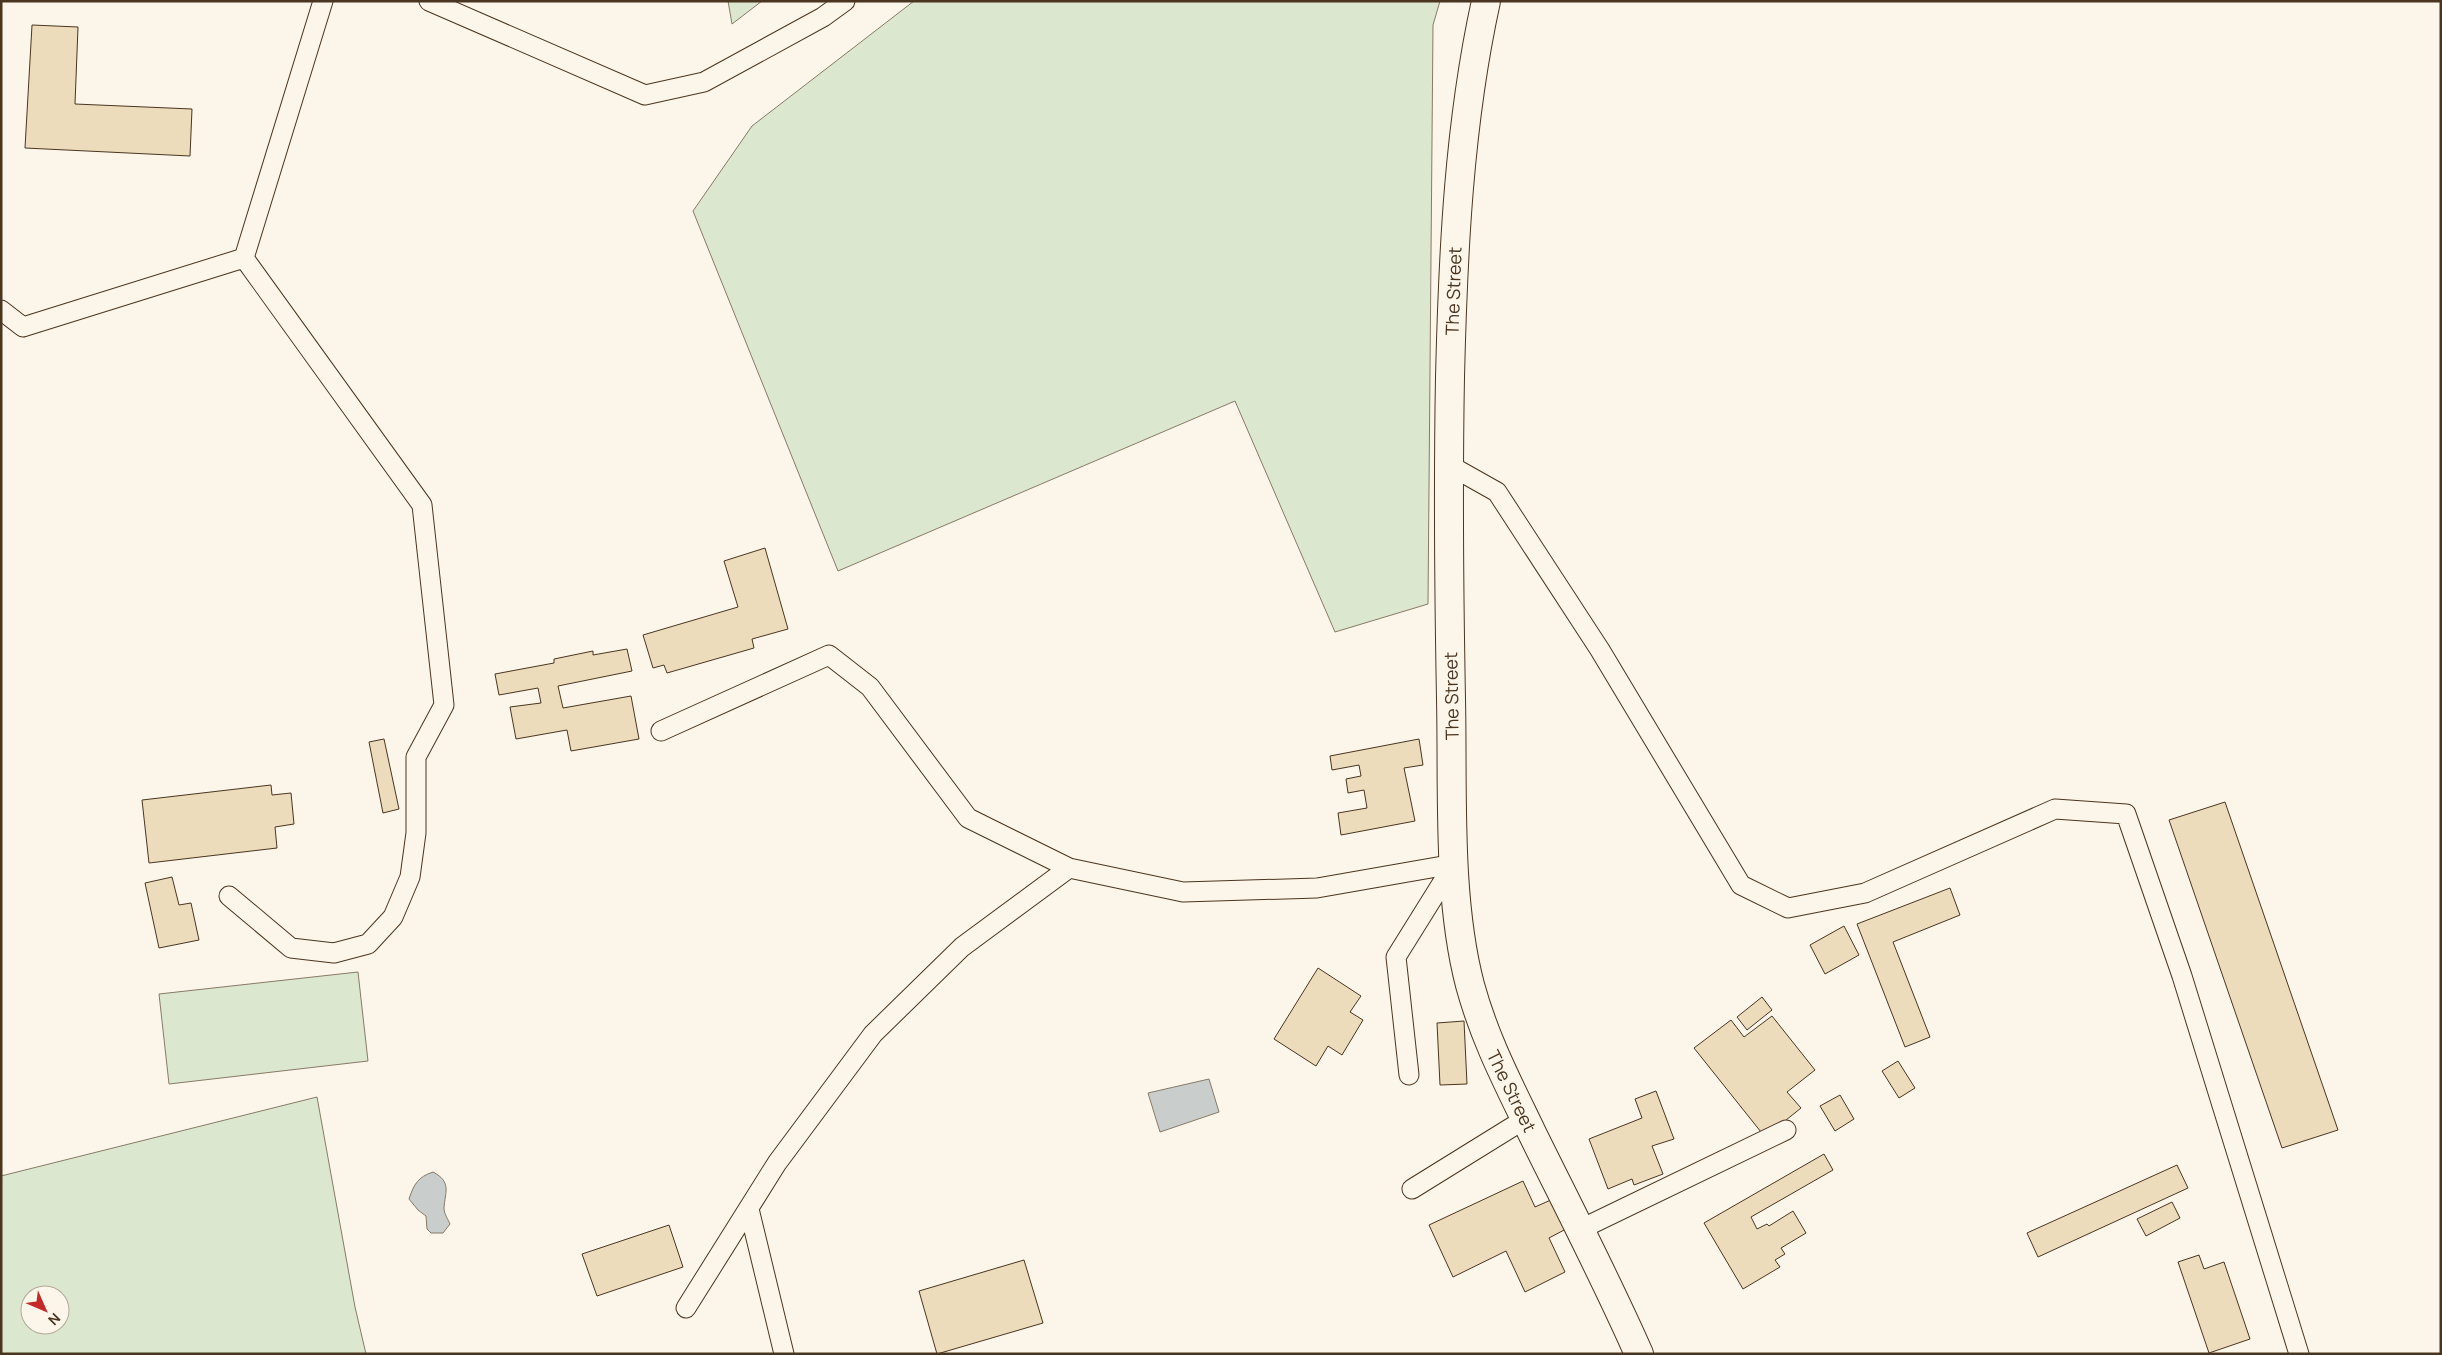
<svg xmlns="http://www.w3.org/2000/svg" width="2442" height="1355" font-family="Manrope,sans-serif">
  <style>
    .green { fill: #dce7d0; stroke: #887966; fill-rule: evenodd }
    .water { fill: #c9cecd; stroke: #887966 }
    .building { fill: #ecdcbc; stroke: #4a3520 }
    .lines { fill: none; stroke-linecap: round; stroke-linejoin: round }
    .lane-casing { stroke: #4a3520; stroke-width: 21 }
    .secondary-casing { stroke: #4a3520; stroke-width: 30 }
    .lane { stroke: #fbf6e9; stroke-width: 19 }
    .secondary { stroke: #fbf6e9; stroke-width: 28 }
    .labels { text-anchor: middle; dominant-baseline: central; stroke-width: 4; stroke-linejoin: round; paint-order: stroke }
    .street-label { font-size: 18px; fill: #4a3520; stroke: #fbf6e9 }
  </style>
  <rect width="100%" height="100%" fill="#fbf6e9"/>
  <!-- green -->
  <path class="green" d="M728,1H762L732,24Z
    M914,1H1440L1433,25L1428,604L1335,632L1235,401L838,571L693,211L752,126Z
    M358,972L368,1061L169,1084L159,994Z
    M317,1097L355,1307L366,1354H1V1176ZM30,1295H60V1325H30Z"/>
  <!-- water -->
  <path class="water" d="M1209,1079L1219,1112L1160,1132L1148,1093Z
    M433,1172C452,1182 445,1192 444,1208C444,1214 448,1219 450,1224L443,1233H431L427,1229L426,1216L418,1210L409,1199C414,1184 418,1177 433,1172Z"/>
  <!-- building -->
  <path class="building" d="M32,25L78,27L75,104L192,109L190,156L25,148Z
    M765,548L788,629L752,639L754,648L667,673L664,665L653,668L643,635L738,607L724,561Z
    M627,649L632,671L558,686L563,708L631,696L639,739L571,751L567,730L516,739L510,707L541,703L538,688L499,695L495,674L554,663V659L593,651V655Z
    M384,739L399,809L383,813L369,742Z
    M1419,739L1423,765L1404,768L1415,821L1341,835L1338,813L1367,808L1364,790L1348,793L1346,779L1361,776L1359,765L1332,770L1330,756Z
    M271,785L272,795L291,793L294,824L275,827L277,848L149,863L142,800Z
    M2225,802L2338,1130L2282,1148L2169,820Z
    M172,877L179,905L191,903L199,940L159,948L145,883Z
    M1950,888L1960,915L1893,942L1930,1037L1905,1047L1857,924Z
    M1844,926L1859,955L1825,974L1810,945Z
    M1318,968L1361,996L1350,1012L1363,1020L1342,1055L1328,1046L1316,1066L1274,1039Z
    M1762,997L1772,1010L1747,1030L1737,1017Z
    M1772,1016L1815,1070L1787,1092L1801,1108L1765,1137L1694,1048L1731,1020L1744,1037Z
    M1464,1021L1467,1084L1440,1085L1437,1023Z
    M1898,1061L1915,1088L1899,1098L1882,1071Z
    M1656,1091L1674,1139L1652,1146L1663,1174L1634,1185L1632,1179L1608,1189L1589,1139L1642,1118L1635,1099Z
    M1840,1095L1854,1119L1835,1131L1820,1106Z
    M1824,1154L1833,1170L1751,1217L1757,1229L1767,1224L1769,1226L1793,1211L1806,1233L1781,1248L1785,1254L1775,1260L1780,1267L1743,1289L1704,1223Z
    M2177,1165L2188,1188L2038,1257L2027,1233Z
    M1523,1181L1535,1207L1553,1199L1566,1229L1549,1238L1565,1272L1525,1292L1506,1251L1453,1277L1429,1225Z
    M2172,1202L2180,1218L2146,1236L2137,1219Z
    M669,1225L683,1267L597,1296L582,1254Z
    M2199,1255L2204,1269L2224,1262L2250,1339L2209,1353L2178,1262Z
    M1024,1260L1043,1323L937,1354L919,1291Z"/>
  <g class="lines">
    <defs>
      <path id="lane" d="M429,1L645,95L704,82L823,17L845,1
        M1,310L23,327L244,258L323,1
        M1449,465L1497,492L1600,650L1741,885L1788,908L1865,893L2055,809L2126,814L2182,976L2299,1354
        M661,731L829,655L870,687L968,818L1069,868L1183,892L1317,888L1454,864
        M229,896L291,948L334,953L368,944L393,917L410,877L416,833V757L444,705L422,505L244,258
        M1409,1075L1396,957L1454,864
        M1412,1189L1525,1119
        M749,1209L784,1354
        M1579,1230L1786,1130
        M686,1308L777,1163L873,1034L962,947L1069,868"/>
      <path id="secondary" d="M1486,1C1459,124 1453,251 1450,377C1448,484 1449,592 1451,699C1453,790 1447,897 1470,985C1485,1040 1508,1083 1532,1133C1568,1206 1606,1279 1639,1354"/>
    </defs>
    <!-- lane casing -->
    <use href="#lane" class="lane-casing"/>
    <!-- secondary casing -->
    <use href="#secondary" class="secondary-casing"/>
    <!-- lane -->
    <use href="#lane" class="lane"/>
    <!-- secondary -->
    <use href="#secondary" class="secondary"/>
  </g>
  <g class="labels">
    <!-- street labels -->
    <g class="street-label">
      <text transform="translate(1453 291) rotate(-88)">The Street</text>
      <text transform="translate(1451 696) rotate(-91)">The Street</text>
      <text transform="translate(1512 1091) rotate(64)">The Street</text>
    </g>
  </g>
  <!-- border -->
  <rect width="2442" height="1355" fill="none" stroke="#4a3520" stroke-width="5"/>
  <!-- north arrow -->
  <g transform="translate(45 1310) rotate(135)"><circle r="24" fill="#fbf6e9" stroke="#b4a999"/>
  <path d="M0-4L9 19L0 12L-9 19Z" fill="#c62828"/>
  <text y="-8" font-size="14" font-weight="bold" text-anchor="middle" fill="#4a3520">N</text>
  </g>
</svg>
